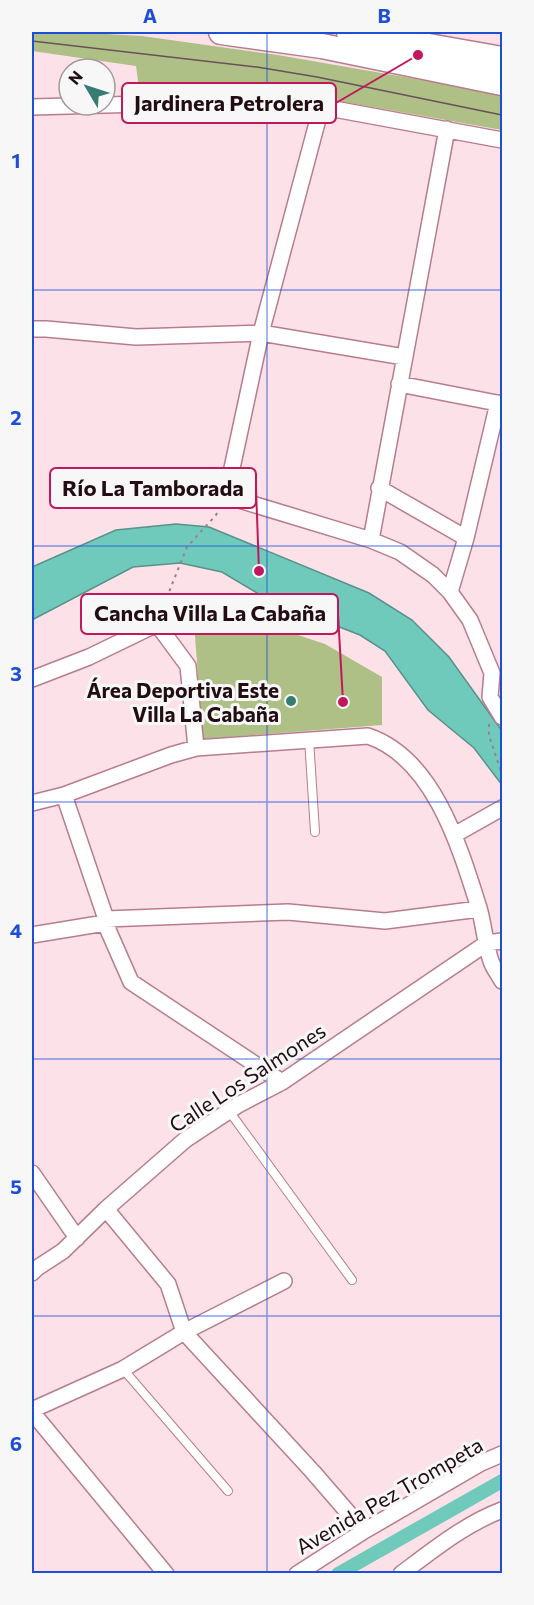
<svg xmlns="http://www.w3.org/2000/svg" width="534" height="1605" font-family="Commissioner,sans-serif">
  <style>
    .green { fill: #aec085 }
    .water { fill: #70cabb; stroke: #599189; stroke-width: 1.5 }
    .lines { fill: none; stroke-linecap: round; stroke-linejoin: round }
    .canal { stroke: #70cabb; stroke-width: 14 }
    .service-casing { stroke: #b77d8d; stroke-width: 10 }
    .minor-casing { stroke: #b77d8d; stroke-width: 18 }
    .trunk-casing { stroke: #b77d8d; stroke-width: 27 }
    .path { stroke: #9a8288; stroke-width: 2; stroke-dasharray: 3 4.5; stroke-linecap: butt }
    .service { stroke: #fff; stroke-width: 8 }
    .minor { stroke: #fff; stroke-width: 15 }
    .trunk { stroke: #fff; stroke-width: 24 }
    .tram { stroke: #685157; stroke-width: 1.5 }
    .grid { fill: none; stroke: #1d4ed8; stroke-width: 1.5; stroke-opacity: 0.55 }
    .poi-dot { fill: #377c72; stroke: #f7f7f7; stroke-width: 2 }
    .labels { text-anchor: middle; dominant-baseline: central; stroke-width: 6; stroke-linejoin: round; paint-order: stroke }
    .poi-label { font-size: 21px; font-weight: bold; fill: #220d13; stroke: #f7f7f7; text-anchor: end }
    .street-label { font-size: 21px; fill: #220d13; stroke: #f7f7f7 }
    .leader { fill: none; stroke: #c2185b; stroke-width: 2 }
    .callout-dot { fill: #c2185b; stroke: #f7f7f7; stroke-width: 2 }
    .callout { fill: #f7f7f7; stroke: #c2185b; stroke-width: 2 }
    .callout-label { font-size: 22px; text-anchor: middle; font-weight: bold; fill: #220d13 }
    .neatline { fill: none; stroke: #1d4ed8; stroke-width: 2 }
    .grid-label { font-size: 20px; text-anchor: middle; font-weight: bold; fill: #1d4ed8 }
  </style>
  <rect width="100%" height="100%" fill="#fce2e8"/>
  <!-- green -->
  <path class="green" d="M32,32H72L142,36L278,55L502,94V130L316,97L249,92L140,95L136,66L32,51Z
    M194,624L298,635L325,644L382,677V725L203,739Z"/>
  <!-- water -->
  <path class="water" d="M176,524L209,527L369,593L412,620L449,657L502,731V785L474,748L428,710L385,651L360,635L267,599L222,572L180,563L133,567L32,620V567L116,530Z"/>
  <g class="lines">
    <!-- canal -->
    <path class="canal" d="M338,1574L502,1481"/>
    <defs>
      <path id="service" d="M309,739L315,832
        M229,1111L352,1280
        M123,1369L228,1491"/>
      <path id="minor" d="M105,105L185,103L307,104L502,140
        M32,107L105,105
        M321,108L261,333L226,496L371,540L400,552L433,575L450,592L470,620L492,673L490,697L502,717
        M32,329H46L136,337L261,333L404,357
        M399,384L502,404
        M379,488L466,538
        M371,540L447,129
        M450,592L466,538L498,403
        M32,679L89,657L157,624L188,666L196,748
        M64,795L106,919L105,923L131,982L282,1082
        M32,803L64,795L171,755L196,748L368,736C434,758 460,848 479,908C484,925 485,944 491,961C493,968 499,975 502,981
        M454,835L502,808
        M106,919L288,912L385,921L479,909
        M32,935L105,923
        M32,1173L77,1238
        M106,1209L168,1284L184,1332L313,1472L364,1531
        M32,1273L37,1268L63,1251L106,1209L185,1140L238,1105L282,1082L487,943L502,941
        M32,1410L123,1369L184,1332L284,1281
        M32,1412L166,1574
        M297,1574L364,1531L481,1463L502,1454
        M401,1574C433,1550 465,1524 502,1510"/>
      <path id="trunk" d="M221,32L322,46L502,83
        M349,32L502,59"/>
    </defs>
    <!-- service casing -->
    <use href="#service" class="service-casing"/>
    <!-- minor casing -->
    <use href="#minor" class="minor-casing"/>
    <!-- trunk casing -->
    <use href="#trunk" class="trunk-casing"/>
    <!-- path -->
    <path class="path" d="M161,612L187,547L216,515L219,509
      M489,724V736L502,774"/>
    <!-- service -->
    <use href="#service" class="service"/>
    <!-- minor -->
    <use href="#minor" class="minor"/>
    <!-- trunk -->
    <use href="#trunk" class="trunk"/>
    <!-- tram -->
    <path class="tram" d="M32,41L257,67L317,77L502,115"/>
  </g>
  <!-- grid -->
  <path class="grid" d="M267,32V1574M32,290H502M32,546H502M32,802H502M32,1059H502M32,1316H502"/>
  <!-- markers -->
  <circle class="poi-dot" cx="291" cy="701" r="6"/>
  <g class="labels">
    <!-- poi labels -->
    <g class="poi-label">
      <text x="279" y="689">Área Deportiva Este<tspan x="279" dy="24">Villa La Cabaña</tspan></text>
    </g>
    <!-- street labels -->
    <g class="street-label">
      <text transform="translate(247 1077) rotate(-33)">Calle Los Salmones</text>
      <text transform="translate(389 1495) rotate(-30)">Avenida Pez Trompeta</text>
    </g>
  </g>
  <!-- callouts -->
  <path class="leader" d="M418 55L336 103M259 571L256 488M343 702L338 614"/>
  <g class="callout-dot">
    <circle cx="418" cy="55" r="6"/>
    <circle cx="259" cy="571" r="6"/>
    <circle cx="343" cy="702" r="6"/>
  </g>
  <g class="callout">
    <rect x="122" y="83" width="214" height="40" rx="6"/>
    <rect x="50" y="468" width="206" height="40" rx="6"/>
    <rect x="81" y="594" width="257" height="40" rx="6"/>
  </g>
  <g class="callout-label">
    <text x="229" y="111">Jardinera Petrolera</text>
    <text x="153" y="496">Río La Tamborada</text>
    <text x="210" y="621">Cancha Villa La Cabaña</text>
  </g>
  <!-- border -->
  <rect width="534" height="1605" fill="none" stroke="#f7f7f7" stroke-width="66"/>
  <!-- north arrow -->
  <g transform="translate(87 87) rotate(309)"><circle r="28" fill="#f7f7f7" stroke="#a2999c" stroke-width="1.5"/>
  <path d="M0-4.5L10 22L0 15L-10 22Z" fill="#377c72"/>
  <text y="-9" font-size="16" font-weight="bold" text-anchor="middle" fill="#220d13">N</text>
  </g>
  <rect x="33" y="33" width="468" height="1539" class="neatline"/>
  <g class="grid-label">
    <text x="150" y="23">A</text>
    <text x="384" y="23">B</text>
    <text x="16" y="168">1</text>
    <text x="16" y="425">2</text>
    <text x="16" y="681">3</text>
    <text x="16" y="938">4</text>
    <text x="16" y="1194">5</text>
    <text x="16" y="1451">6</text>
  </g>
</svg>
